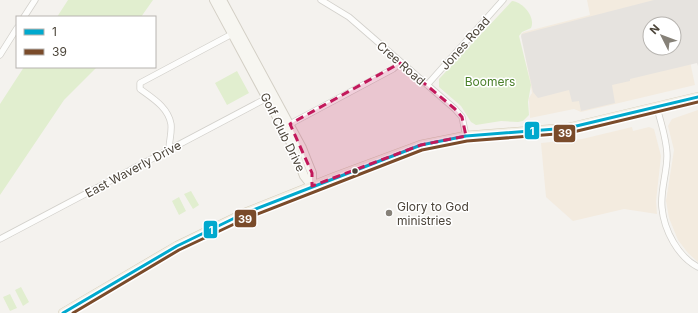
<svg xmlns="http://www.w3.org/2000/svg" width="698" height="313" font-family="Inter,sans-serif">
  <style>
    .commercial { fill: #f3ebdf; fill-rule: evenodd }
    .green { fill: #e1eecf }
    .parking { fill: #e6e3df; fill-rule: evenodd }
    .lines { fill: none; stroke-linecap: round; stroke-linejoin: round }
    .street-casing { stroke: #d2d0cb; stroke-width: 7 }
    .secondary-casing { stroke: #d3cfc5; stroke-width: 10 }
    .primary-casing { stroke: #d6cebb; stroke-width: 10 }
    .street { stroke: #fdfdfc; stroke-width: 5.5 }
    .secondary { stroke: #f7f6f1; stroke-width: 8 }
    .primary { stroke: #f2efe6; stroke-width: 9 }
    .bus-1-casing { stroke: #fff; stroke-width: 6 }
    .bus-2-casing { stroke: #fff; stroke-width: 6 }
    .bus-1 { stroke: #00a9ce; stroke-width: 3 }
    .bus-2 { stroke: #7a4b2a; stroke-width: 3 }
    .marked { fill: #c2185b; fill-opacity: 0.2; stroke: #c2185b; stroke-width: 3; stroke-dasharray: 8 5; stroke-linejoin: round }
    .bus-dot { fill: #4b4439; stroke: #fff; stroke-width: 1.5 }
    .poi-dot { fill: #868178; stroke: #fff; stroke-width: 1.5 }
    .labels { text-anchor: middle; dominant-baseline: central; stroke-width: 3; stroke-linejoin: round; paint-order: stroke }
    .street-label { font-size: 12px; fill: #4b4439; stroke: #fff }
    .park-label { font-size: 12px; fill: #4a7f2a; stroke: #fff }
    .poi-label { font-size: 12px; fill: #4b4439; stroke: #fff; text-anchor: start }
    .line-badge { stroke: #fff; stroke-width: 1.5 }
    .badge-label { font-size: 11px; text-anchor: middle; font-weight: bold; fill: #fff }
  </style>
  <rect width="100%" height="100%" fill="#f4f2ee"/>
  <!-- commercial -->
  <path class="commercial" d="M587,0H698L689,57L695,85L581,112L574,109L530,118L529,98L532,93L531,86L521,34L524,32L590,15ZM650,24H674V48H650Z
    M698,110V262L688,253L678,240L669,218L666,201L674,150L668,126L672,119Z
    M632,127L633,131L649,127L654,129L661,156L656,201L657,214L624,209L573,221L546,197L541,143L582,139Z"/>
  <!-- green -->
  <path class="green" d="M68,0H153L141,17H57Z
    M512,1C523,2 536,17 531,28L522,32L519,36L531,85L528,102L529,115L523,121L518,122L501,121L476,125L471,122L461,106L439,87V79Z
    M24,67H97L64,100L0,195V104Z
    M237,71L249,93L227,105L215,83Z
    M191,191L199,205L193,209L184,194Z
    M179,197L186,211L179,215L172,201Z
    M21,287L29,302L23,306L15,290Z
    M10,294L17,308L10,311L3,297Z"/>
  <!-- parking -->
  <path class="parking" d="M654,0H698V66L697,63L630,79V81L612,85L615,103L581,111L579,101L572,102L569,90L538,98L533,92L521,36L522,34ZM650,24H674V48H650Z"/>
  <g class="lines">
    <defs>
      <path id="street" d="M321,0L349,17L455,109L462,117L466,136
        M24,17L35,0
        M0,55L17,28
        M427,85L503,0
        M657,108C661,123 667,140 667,156C667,173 660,191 662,208C664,230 678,257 698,267
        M290,124L393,69L400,63
        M169,150C169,141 172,133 171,124C168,107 152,98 140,89V83L232,34
        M0,239L267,98"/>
      <path id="secondary" d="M214,0L292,145L304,176L312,186
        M222,0L302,148L312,173V186"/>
      <path id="primary" d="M63,313L177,246L245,213L335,177L421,145L466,136L568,128L698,97"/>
    </defs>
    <!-- street casing -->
    <use href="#street" class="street-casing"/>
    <!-- secondary casing -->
    <use href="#secondary" class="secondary-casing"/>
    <!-- primary casing -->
    <use href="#primary" class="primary-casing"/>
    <!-- street -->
    <use href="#street" class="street"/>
    <!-- secondary -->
    <use href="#secondary" class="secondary"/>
    <!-- primary -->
    <use href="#primary" class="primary"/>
    <defs>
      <path id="bus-1" d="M63,313L177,246L245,213L421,145L466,136L568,128L698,97"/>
      <path id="bus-2" d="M73,313L179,250L247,218L422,150L467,141L569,133L698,102"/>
    </defs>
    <!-- bus-1 casing -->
    <use href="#bus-1" class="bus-1-casing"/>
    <!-- bus-2 casing -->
    <use href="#bus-2" class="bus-2-casing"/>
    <!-- bus-1 -->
    <use href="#bus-1" class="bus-1"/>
    <!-- bus-2 -->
    <use href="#bus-2" class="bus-2"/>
  </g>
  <!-- marked area -->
  <path class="marked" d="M400,63L455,109L462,117L466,136L421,145L312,186V173L290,124Z"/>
  <!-- markers -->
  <circle class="bus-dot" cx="355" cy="171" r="3.5"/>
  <circle class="poi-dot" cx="389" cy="213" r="4"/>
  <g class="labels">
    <!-- street labels -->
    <g class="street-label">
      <text transform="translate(465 43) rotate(-48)">Jones Road</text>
      <text transform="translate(401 63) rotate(41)">Cree Road</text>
      <text transform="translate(283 132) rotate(64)">Golf Club Drive</text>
      <text transform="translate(133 169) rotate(-28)">East Waverly Drive</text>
    </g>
    <!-- park labels -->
    <g class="park-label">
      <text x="490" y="81">Boomers</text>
    </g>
    <!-- poi labels -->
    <g class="poi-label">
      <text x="397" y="206">Glory to God<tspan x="397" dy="14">ministries</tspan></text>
    </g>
  </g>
  <g class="line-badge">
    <rect x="524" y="121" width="16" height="19" rx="4" fill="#00a9ce"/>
    <rect x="553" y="124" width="23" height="19" rx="4" fill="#7a4b2a"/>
    <rect x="234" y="209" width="23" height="19" rx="4" fill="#7a4b2a"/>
    <rect x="203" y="220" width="15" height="19" rx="4" fill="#00a9ce"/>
  </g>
  <g class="badge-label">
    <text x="532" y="135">1</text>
    <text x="565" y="137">39</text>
    <text x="245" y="223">39</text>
    <text x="211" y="234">1</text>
  </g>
  <!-- legend -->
  <rect x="16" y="16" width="140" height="52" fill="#ffffff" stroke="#b7b4b0"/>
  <rect x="24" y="29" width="20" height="6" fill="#00a9ce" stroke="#b7b4b0"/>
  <text x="52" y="36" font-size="12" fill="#4b4439">1</text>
  <rect x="24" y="49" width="20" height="6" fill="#7a4b2a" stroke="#b7b4b0"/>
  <text x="52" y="56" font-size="12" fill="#4b4439">39</text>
  <!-- north arrow -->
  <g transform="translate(662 36) rotate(312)"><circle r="19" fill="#ffffff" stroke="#b7b4b0"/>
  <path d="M0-3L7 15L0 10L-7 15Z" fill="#868178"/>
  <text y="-6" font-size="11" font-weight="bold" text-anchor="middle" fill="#4b4439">N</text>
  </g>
</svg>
